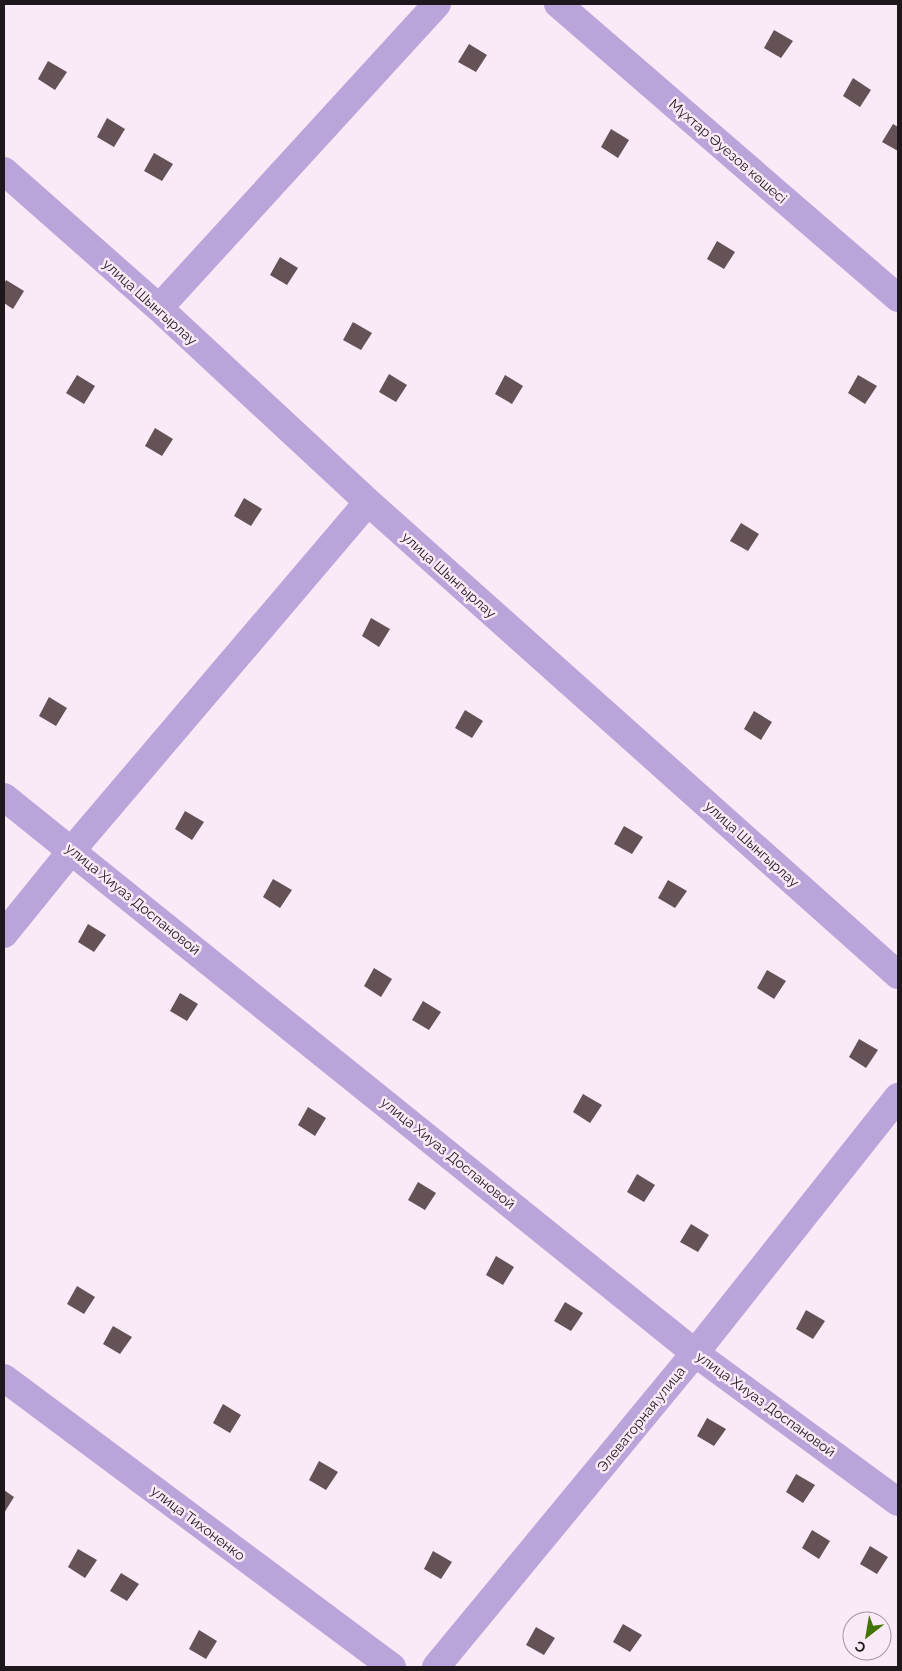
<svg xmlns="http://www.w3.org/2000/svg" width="902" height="1671" font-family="Raleway,sans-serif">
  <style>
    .building { fill: #645256 }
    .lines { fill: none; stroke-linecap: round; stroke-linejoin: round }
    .minor { stroke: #baa5db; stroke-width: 28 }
    .labels { text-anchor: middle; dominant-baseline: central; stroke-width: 5; stroke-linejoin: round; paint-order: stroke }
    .street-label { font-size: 14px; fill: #1e181c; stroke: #fae9f6 }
  </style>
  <rect width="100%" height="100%" fill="#fae9f6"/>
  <!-- building -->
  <path class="building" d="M774,30L793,41L781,58L764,48Z
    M469,44L487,55L476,72L458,62Z
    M48,61L67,72L55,90L38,79Z
    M853,78L871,90L860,107L843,96Z
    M107,118L125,129L114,147L97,137Z
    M893,124L898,127V151L882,142Z
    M611,129L629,140L618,158L601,147Z
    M154,153L173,164L162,181L144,171Z
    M717,241L735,252L724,269L707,259Z
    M280,257L298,268L287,285L270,275Z
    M6,280L24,291L13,309L4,303V284Z
    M353,322L372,333L361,350L343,340Z
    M389,374L407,385L396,402L379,392Z
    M77,375L95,386L84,404L66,393Z
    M505,375L523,386L512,404L495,394Z
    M858,375L877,386L865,404L848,393Z
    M155,428L173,439L162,456L145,446Z
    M244,498L262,509L251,526L234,516Z
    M741,523L759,534L748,551L730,541Z
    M371,618L390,629L379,647L362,636Z
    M49,697L67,708L56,726L39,716Z
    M465,710L483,721L472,738L455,728Z
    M754,711L772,722L761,740L744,729Z
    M185,811L204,822L192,840L175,829Z
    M624,826L643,837L632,854L614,844Z
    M273,879L292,890L280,908L263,897Z
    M668,880L687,891L675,908L658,898Z
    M88,924L106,935L94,952L78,942Z
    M374,968L392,979L381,997L364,986Z
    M767,970L786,981L774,999L757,988Z
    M180,993L198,1004L187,1021L170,1011Z
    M423,1001L441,1012L429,1030L412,1020Z
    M859,1039L878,1050L866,1068L849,1057Z
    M583,1094L602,1105L590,1123L573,1112Z
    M308,1107L326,1118L315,1136L298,1125Z
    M637,1174L655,1185L644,1202L627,1192Z
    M418,1182L436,1193L425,1210L408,1200Z
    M691,1224L709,1235L698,1252L680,1242Z
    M496,1256L514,1267L503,1285L486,1275Z
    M77,1286L95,1297L84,1314L67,1304Z
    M565,1302L583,1313L571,1331L554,1321Z
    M806,1310L825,1321L813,1339L796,1329Z
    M113,1326L132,1337L120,1354L103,1344Z
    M223,1404L241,1415L230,1433L213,1423Z
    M707,1418L726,1429L714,1446L697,1436Z
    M319,1461L338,1472L326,1490L309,1480Z
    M796,1474L815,1485L803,1503L786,1492Z
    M4,1490L14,1497L4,1513Z
    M812,1530L830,1541L819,1559L802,1548Z
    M870,1546L888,1557L877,1574L860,1564Z
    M78,1549L97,1560L85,1578L68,1567Z
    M433,1551L452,1562L441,1579L424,1569Z
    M121,1573L139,1584L127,1601L110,1591Z
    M623,1624L642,1635L630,1652L613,1642Z
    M536,1627L555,1638L544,1655L526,1645Z
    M199,1630L217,1641L206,1659L189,1649Z"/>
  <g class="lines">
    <!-- minor -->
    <path class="minor" d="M558,4L898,298
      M4,171L159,308L368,502L898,975
      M159,308L437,4
      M4,797L695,1353L898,1502
      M4,934L72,850L368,502
      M4,1378L392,1667
      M436,1667L695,1353L898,1097"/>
  </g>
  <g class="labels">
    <!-- street labels -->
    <g class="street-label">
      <text transform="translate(728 151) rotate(41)">Мұхтар Әуезов көшесі</text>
      <text transform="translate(150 302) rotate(42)">улица Шынгырлау</text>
      <text transform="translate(449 575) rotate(42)">улица Шынгырлау</text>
      <text transform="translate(752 844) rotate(42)">улица Шынгырлау</text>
      <text transform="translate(133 899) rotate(39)">улица Хиуаз Доспановой</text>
      <text transform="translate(448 1153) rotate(39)">улица Хиуаз Доспановой</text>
      <text transform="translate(766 1404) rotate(36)">улица Хиуаз Доспановой</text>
      <text transform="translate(641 1419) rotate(-51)">Элеваторная улица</text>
      <text transform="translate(198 1523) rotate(37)">улица Тихоненко</text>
    </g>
  </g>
  <!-- border -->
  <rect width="902" height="1671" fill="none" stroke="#1e181c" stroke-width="10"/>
  <!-- north arrow -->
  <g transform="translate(867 1636) rotate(211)"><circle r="24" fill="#fae9f6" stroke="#a2959f"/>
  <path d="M0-4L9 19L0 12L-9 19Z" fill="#427500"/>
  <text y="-8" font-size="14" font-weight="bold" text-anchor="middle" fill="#1e181c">С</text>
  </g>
</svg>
